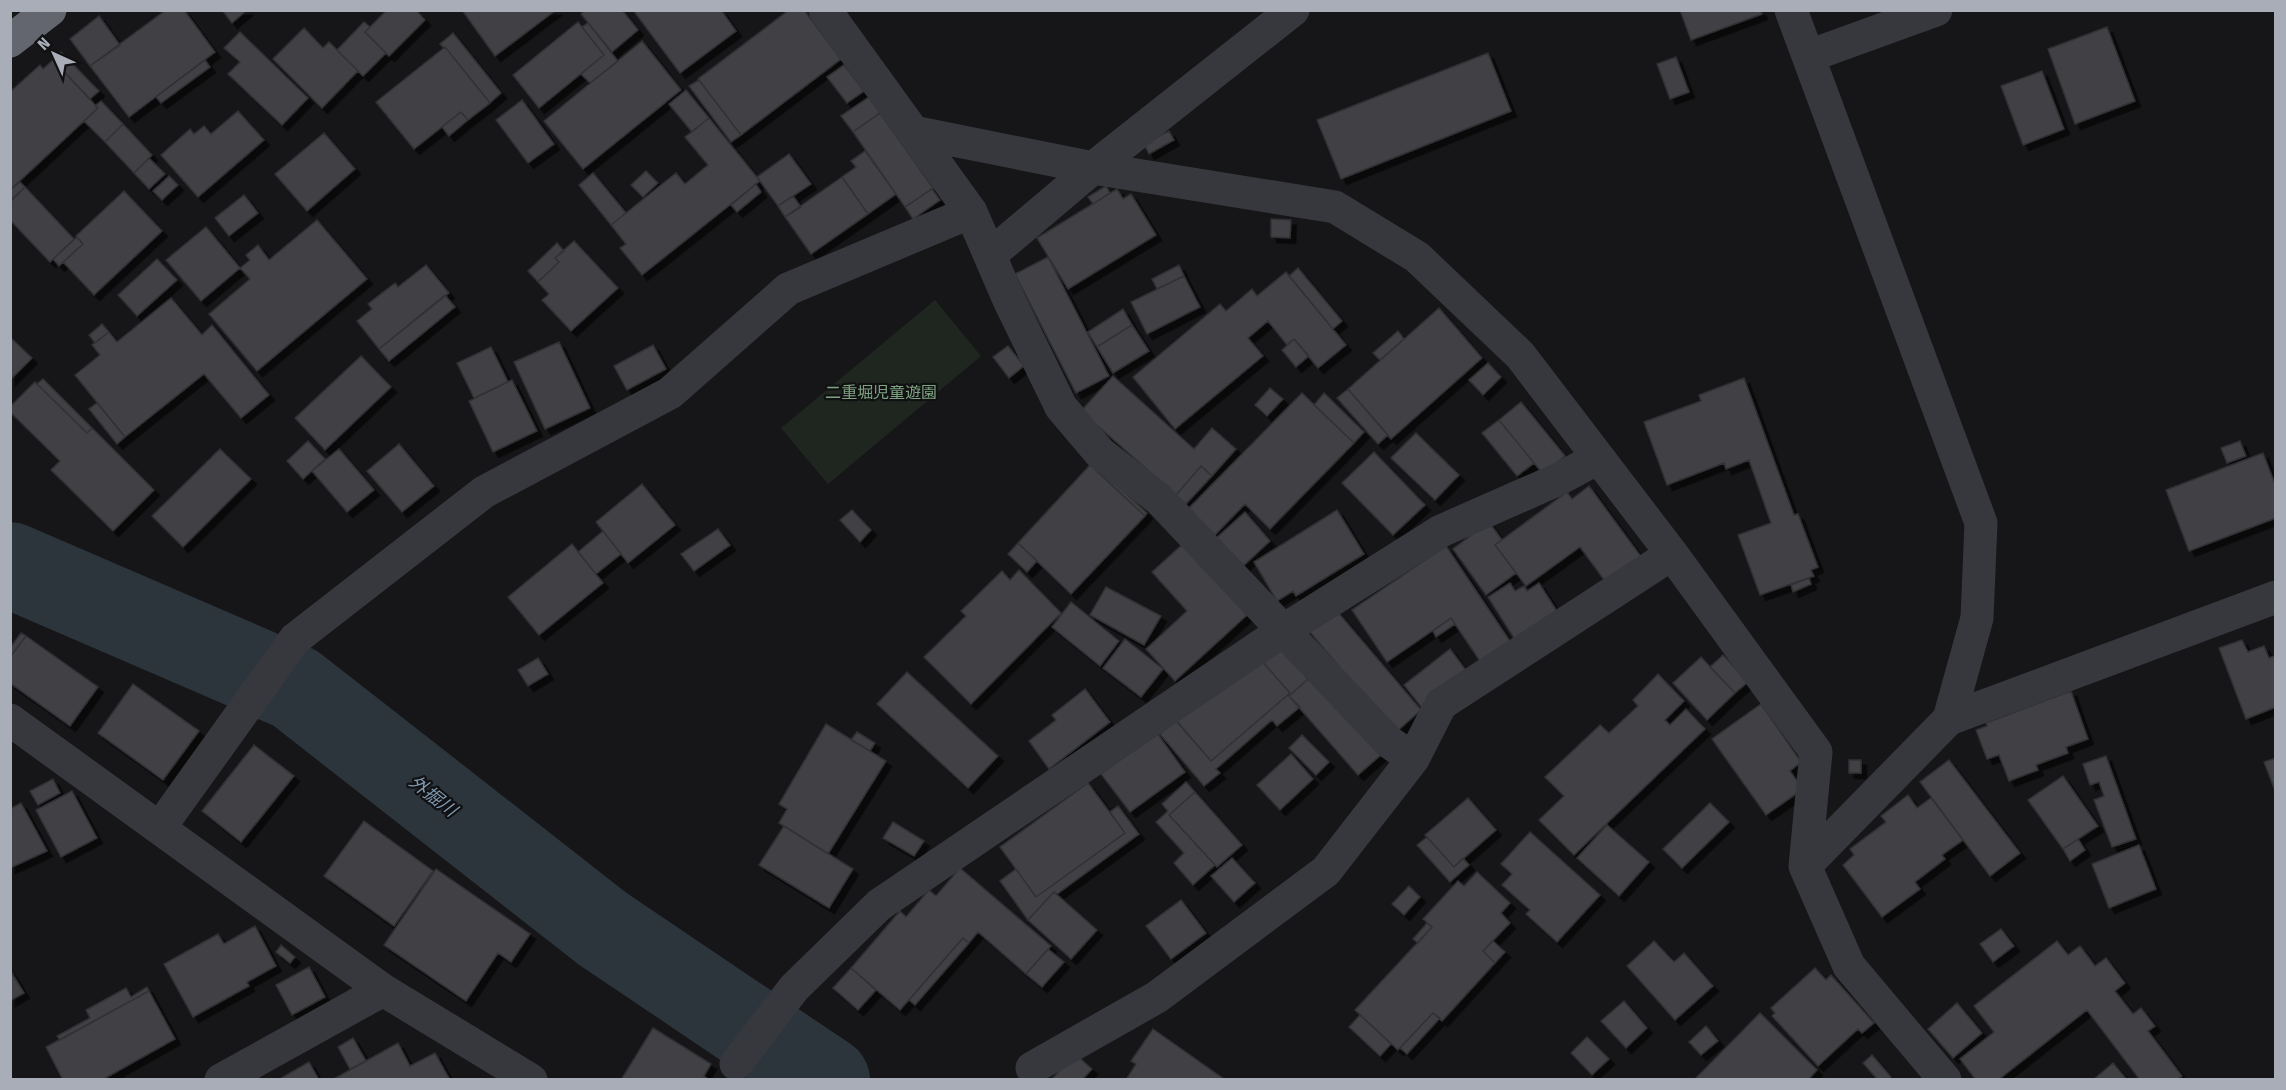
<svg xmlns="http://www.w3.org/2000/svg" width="2286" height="1090" font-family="'Fira Sans Condensed','Noto Sans JP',sans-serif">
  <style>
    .green { fill: #1e261f }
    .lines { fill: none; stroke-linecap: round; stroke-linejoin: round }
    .river { stroke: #2c353c; stroke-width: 86 }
    .building { fill: #404145; stroke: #303034; stroke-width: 1.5; filter: url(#shadow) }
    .street { stroke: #37383d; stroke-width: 33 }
    .highway { stroke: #63666e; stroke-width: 33 }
    .labels { text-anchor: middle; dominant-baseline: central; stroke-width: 4.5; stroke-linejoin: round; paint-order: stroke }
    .park-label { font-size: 16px; fill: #7fa381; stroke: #111113 }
    .water-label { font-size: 18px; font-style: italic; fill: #7f9bb3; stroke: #111113 }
  </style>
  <defs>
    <filter id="shadow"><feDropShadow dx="5.5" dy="5.5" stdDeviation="0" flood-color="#0009"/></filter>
  </defs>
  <rect width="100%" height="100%" fill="#161618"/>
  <!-- green -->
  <path class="green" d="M935,300L981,356L828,484L781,428Z"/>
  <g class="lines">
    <!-- river -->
    <path class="river" d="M10,565L295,688L603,929L827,1080"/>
  </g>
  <!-- building -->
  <path class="building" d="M166,10H184L215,52L129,117L90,66Z
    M222,10H247L232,23Z
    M387,10H416L425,20L389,56L365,32Z
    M462,10H556L495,56Z
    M585,10H622L638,30L612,52L581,14Z
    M633,10H721L736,31L680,73Z
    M789,10H804L841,59L741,135L698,79Z
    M1680,10H1760L1762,14L1691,40Z
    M99,16L120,45L90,66L70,39Z
    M364,22L370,27L365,32L386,53L363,76L337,50Z
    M578,22L604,55L539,108L513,75Z
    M588,23L618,61L590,83L581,74L604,55L582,27Z
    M2107,27L2135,101L2075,124L2048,49Z
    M304,28L323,48L329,42L358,71L322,108L273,59Z
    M240,32L308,98L282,125L228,74L240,62L224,48Z
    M453,33L501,93L490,103L445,47L444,48L440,44Z
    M642,41L681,90L583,169L544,121Z
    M445,47L490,103L468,120L461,112L414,149L376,102Z
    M61,52L99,91L90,99L53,60Z
    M1488,53L1511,111L1341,179L1317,120Z
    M1676,57L1689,92L1670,99L1657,64Z
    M53,60L98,108L10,190V92L40,65L43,69Z
    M205,60L210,67L161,103L156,97Z
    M844,65L864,91L847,103L827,77Z
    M2042,71L2064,129L2023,145L2001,86Z
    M699,80L741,135L731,142L689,86Z
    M686,90L709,118L692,132L669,104Z
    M869,97L880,113L853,132L841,116Z
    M522,100L554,144L528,163L496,120Z
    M101,101L123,124L105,142L84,121L98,108L95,106Z
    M238,111L264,140L198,197L161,155L190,129L194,134L204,126L211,134Z
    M461,112L468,120L449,136L442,127Z
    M880,113L933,188L905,207L853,132Z
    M709,118L760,181L642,275L620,248L626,244L611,225L676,173L685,184L708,165L685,137Z
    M123,124L152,155L134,173L105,142Z
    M1169,131L1174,140L1149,154L1144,144Z
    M324,133L355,169L307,211L275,174Z
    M865,151L896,194L868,214L842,177L856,167L851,161Z
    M789,154L811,184L778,206L757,177Z
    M149,158L165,174L149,189L134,173Z
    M646,171L658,183L643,197L631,185Z
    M593,173L626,213L611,225L579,185Z
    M169,176L178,185L162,200L153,191Z
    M842,177L868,214L811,254L785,217Z
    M20,182L25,187L11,201L10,190Z
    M756,184L761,192L737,212L731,205Z
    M1106,186L1110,193L1093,204L1088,197Z
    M25,187L74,239L50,262L10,220V201Z
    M932,189L940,200L913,219L905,207Z
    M1117,189L1123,199L1131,194L1156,235L1068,289L1037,238Z
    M124,191L162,231L94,295L63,262L83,244L76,236Z
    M244,195L258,213L229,236L215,218Z
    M793,196L801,207L785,217L778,206Z
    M1271,219L1291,220L1290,238L1271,237Z
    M317,220L367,279L257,371L209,314L250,279L240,268L250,260L246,255L258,245L269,260Z
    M206,227L240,268L201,301L166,260Z
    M77,237L83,244L59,266L53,259Z
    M574,241L618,288L571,331L542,300L549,294L538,282L559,262L555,258Z
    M557,243L564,251L555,258L559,262L538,282L528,271Z
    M1048,257L1109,376L1076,393L1015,274Z
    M157,259L177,280L137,316L118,295Z
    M426,265L449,293L379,349L357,321L372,309L368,304L395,283L398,287Z
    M1179,265L1184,276L1157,289L1152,279Z
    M1298,268L1342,321L1333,329L1289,276Z
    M1286,272L1346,345L1318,368L1294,339L1287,345L1268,321L1248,338L1263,356L1175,429L1133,377L1220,304L1226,311L1252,289L1257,296Z
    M1184,276L1200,307L1147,334L1131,302Z
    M445,295L455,307L389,361L379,349Z
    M171,298L202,335L212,325L269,395L241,418L204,374L125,437L75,375L100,355L92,345L109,332L117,342Z
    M1439,308L1482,358L1391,439L1348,389Z
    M1123,309L1132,325L1097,347L1088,332Z
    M102,324L109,332L95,343L89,335Z
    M1132,325L1149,351L1113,373L1097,347Z
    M1398,331L1404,339L1380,360L1373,353Z
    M10,337L32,358L10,380Z
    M1294,339L1309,356L1296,367L1282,350Z
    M559,342L590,408L545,429L514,362Z
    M653,345L666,369L627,390L614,366Z
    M1008,346L1024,366L1009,378L993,357Z
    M491,347L508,382L474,398L457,363Z
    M361,356L391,387L325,450L295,418Z
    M1488,363L1501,377L1483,395L1469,380Z
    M1113,376L1194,449L1212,428L1236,449L1212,476L1201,466L1176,495L1081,411Z
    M1744,378L1794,515L1798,514L1818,567L1811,570L1814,576L1760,595L1738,535L1771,523L1749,460L1726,469L1724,463L1667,485L1644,422L1701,401L1699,395Z
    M43,379L92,428L87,433L37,384Z
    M512,380L537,431L493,452L469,401Z
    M35,382L87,433L92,428L154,490L113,531L51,470L60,461L10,412V407Z
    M1270,388L1283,399L1267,416L1255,405Z
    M1348,389L1388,435L1378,444L1337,398Z
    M1302,393L1354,443L1270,529L1245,504L1215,535L1188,509Z
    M1324,393L1364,432L1354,443L1314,405Z
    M1521,402L1565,456L1543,474L1499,420Z
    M97,403L125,437L117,444L89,409Z
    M1499,420L1534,463L1517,476L1482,433Z
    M1416,433L1459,475L1435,500L1391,458Z
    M308,441L325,459L303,479L287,461Z
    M2240,441L2246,456L2227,463L2221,448Z
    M399,444L434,486L402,512L367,471Z
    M220,449L251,479L183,547L152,516Z
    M339,449L374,490L347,512L312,471Z
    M1374,452L1425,505L1393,535L1342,483Z
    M2263,453L2276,487V518L2189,551L2166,490Z
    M1090,465L1145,516L1071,594L1018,543Z
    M1095,465L1147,513L1145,516L1093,467Z
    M1201,466L1212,476L1186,504L1176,495Z
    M642,484L675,525L628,563L596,522Z
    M1589,486L1645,562L1610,588L1580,547L1526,586L1495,545L1567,492L1572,499Z
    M852,510L871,530L860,542L840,520Z
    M1337,510L1364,554L1296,596L1293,591L1277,601L1254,562Z
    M1245,512L1270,541L1239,570L1213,541Z
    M1489,522L1502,540L1495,545L1516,573L1486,595L1453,549Z
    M718,529L730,545L694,571L681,554Z
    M603,531L621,554L596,574L578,552Z
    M1185,542L1247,615L1175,681L1146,649L1187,611L1152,572Z
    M1018,543L1037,561L1027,572L1008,554Z
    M572,544L603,583L539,635L508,597Z
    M1446,546L1514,647L1484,667L1451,618L1387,662L1352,610Z
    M1019,570L1061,613L971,704L924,657L966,616L961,611L1002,571L1010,580Z
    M1809,578L1811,584L1793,592L1791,585Z
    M1510,583L1515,591L1524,586L1527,591L1539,583L1562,619L1519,646L1488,597Z
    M1106,587L1161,616L1144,645L1090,615Z
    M1071,602L1119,641L1100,666L1052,627Z
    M1336,610L1421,710L1395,733L1310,632Z
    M1451,618L1455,624L1436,637L1433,631Z
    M21,633L26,636L10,657V648Z
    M26,636L98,687L70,726L10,683V657Z
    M1125,639L1163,669L1141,697L1103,668Z
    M2242,640L2248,652L2264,646L2269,658L2275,656L2276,659V707L2246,719L2219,648Z
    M1278,643L1308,679L1289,696L1300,707L1277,726L1272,720L1216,769L1220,773L1204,786L1160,734L1176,720L1211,761L1290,693L1260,659Z
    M1450,649L1468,673L1423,709L1404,685Z
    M1723,655L1748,682L1735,693L1710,667Z
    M1701,657L1735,693L1707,720L1673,683Z
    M538,658L548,674L528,686L518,670Z
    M1260,659L1290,693L1211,761L1175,720Z
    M907,672L998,756L968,788L877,704Z
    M1658,674L1684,701L1665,720L1670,725L1686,709L1705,729L1574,855L1539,820L1564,796L1545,777L1600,725L1609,733L1638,706L1633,700Z
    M1308,679L1382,754L1358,775L1289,696Z
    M133,684L199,731L163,780L98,733Z
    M1085,689L1110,722L1049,769L1029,741L1056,720L1052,715Z
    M2071,691L2088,739L2066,747L2068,753L2036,765L2038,770L2009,781L1999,755L1987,759L1976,730L1987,726L1986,723Z
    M1761,704L1801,762L1790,771L1803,789L1766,815L1712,739Z
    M826,724L886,761L828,854L779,823L787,809L779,804Z
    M857,732L875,743L870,751L851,740Z
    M1157,733L1185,772L1130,812L1101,774Z
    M1302,735L1329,762L1316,775L1289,748Z
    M254,745L294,776L241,842L202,811Z
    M1291,754L1313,779L1280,810L1257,785Z
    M2106,756L2136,839L2112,847L2094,800L2104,796L2099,782L2090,785L2083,764Z
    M2276,758V793L2264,762Z
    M1849,760H1861V773H1849Z
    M1949,760L2020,853L1990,876L1920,782Z
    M2063,776L2098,826L2063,849L2028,800Z
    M53,779L60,793L38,805L30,791Z
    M1186,782L1195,792L1169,815L1215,865L1193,885L1174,863L1184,853L1156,822L1168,811L1162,804Z
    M1088,783L1125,833L1036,897L1000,847Z
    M72,791L97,838L61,857L36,810Z
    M1195,792L1242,845L1217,867L1169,815Z
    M1908,795L1917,808L1931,798L1963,840L1942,855L1945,859L1915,882L1920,889L1882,917L1843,865L1854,855L1850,849L1886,822L1881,816Z
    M1468,798L1496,830L1454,867L1425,835Z
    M21,803L47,851L10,868V809Z
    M1710,803L1729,822L1682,868L1663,849Z
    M1118,806L1139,834L1057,894L1054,892L1028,920L1000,881L1016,869L1036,897L1125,833L1110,812Z
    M364,821L433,871L394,926L324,876Z
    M893,822L924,841L914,856L883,838Z
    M1607,825L1649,862L1619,896L1577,858Z
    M784,826L853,869L829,908L759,865Z
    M1530,832L1600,895L1557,942L1526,914L1530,910L1502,885L1512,874L1501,864Z
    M1427,837L1454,867L1463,858L1469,865L1450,882L1417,845Z
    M2078,839L2085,850L2070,861L2063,849Z
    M2139,845L2156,889L2109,908L2092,864Z
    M1232,858L1255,883L1234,902L1211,876Z
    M960,868L1051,946L1026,974L978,932L969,943L963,938L900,1010L851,968L900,911L906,917L929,890L936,896Z
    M436,869L530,934L511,962L498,953L466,1001L384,945Z
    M1477,872L1510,903L1501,913L1510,923L1483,951L1495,963L1442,1021L1433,1013L1398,1050L1355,1010L1432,927L1423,919L1458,881L1464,886Z
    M1409,886L1420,897L1404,915L1392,904Z
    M1054,892L1097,930L1071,959L1028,920Z
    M1181,900L1206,933L1171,959L1146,926Z
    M1427,923L1432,927L1418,943L1413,939Z
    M255,926L276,966L247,982L249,986L193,1017L164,964L218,934L224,944Z
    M2001,929L2014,946L1993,962L1980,944Z
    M963,938L969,943L915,1005L909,1000Z
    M1493,941L1505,952L1495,963L1483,951Z
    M1654,941L1674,962L1684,953L1713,986L1675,1020L1627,966Z
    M2057,941L2068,955L2080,946L2095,966L2106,958L2125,983L2115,991L2133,1014L2141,1008L2155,1026L2148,1031L2182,1076L2177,1080H2140L2087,1010L1998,1080H1976L1960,1059L1994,1032L1974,1006Z
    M281,945L295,957L290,963L276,952Z
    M1048,949L1064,962L1042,987L1026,974Z
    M309,967L325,997L292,1015L276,985Z
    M851,968L876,990L858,1010L833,988Z
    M1815,968L1826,980L1831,975L1874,1023L1862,1033L1858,1029L1818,1066L1772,1016L1775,1013L1771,1008Z
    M10,970L24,993L10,1001Z
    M147,987L149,991L60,1040L57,1036L90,1018L86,1010L126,988L131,997Z
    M149,991L175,1039L102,1080H63L46,1047Z
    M1624,1001L1647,1028L1626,1048L1601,1021Z
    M1957,1003L1982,1033L1953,1058L1928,1029Z
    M1433,1013L1440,1018L1407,1054L1400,1048Z
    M1760,1013L1817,1070L1808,1080H1694Z
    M1360,1015L1391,1044L1380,1056L1349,1027Z
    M1706,1026L1718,1041L1701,1055L1689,1042Z
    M653,1028L711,1064L704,1076L709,1080H621Z
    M1153,1029L1224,1079L1126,1080L1136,1064L1131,1061Z
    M1587,1037L1609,1059L1592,1075L1571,1053Z
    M353,1038L366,1061L350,1069L338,1047Z
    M398,1043L410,1066L435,1053L450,1080H332Z
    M1075,1054L1092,1069L1082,1080H1051Z
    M1872,1055L1891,1077L1888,1080H1878L1863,1063Z
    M309,1062L319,1080H278Z
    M2113,1063L2127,1080H2093Z"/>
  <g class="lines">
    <!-- street -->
    <path class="street" d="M825,10L971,212L1009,300L1061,407L1100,453L1159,499L1389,742L1413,759
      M1791,10L1981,523L1977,618L1949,719
      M1809,56L1936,10
      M913,132L1093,168L1293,10
      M990,255L1093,168L1335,207L1417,257L1520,355L1672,554L1816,752L1805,866L1849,966L1945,1080
      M10,720L383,990L531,1080
      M161,826L295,639L484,492L670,393L788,289L971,212
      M1805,866L1949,719L2276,597
      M736,1064L794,988L879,905L1284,630L1441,531L1559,479L1598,458
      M1032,1068L1157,997L1326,871L1413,759L1441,704L1672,554
      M221,1080L383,990"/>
    <!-- highway -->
    <path class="highway" d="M10,41L50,10"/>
  </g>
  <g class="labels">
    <!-- park labels -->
    <g class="park-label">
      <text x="881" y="392">二重堀児童遊園</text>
    </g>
    <!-- water labels -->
    <g class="water-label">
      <text transform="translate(433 796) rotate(38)">外掘川</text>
    </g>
  </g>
  <!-- border -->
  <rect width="2286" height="1090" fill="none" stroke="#a8adb8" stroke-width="24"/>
  <!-- north arrow -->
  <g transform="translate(54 54) rotate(315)" stroke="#111113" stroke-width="4.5" paint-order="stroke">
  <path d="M0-4.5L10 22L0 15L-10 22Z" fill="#a8adb8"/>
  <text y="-9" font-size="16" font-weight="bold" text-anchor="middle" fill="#a8adb8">N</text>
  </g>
</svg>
